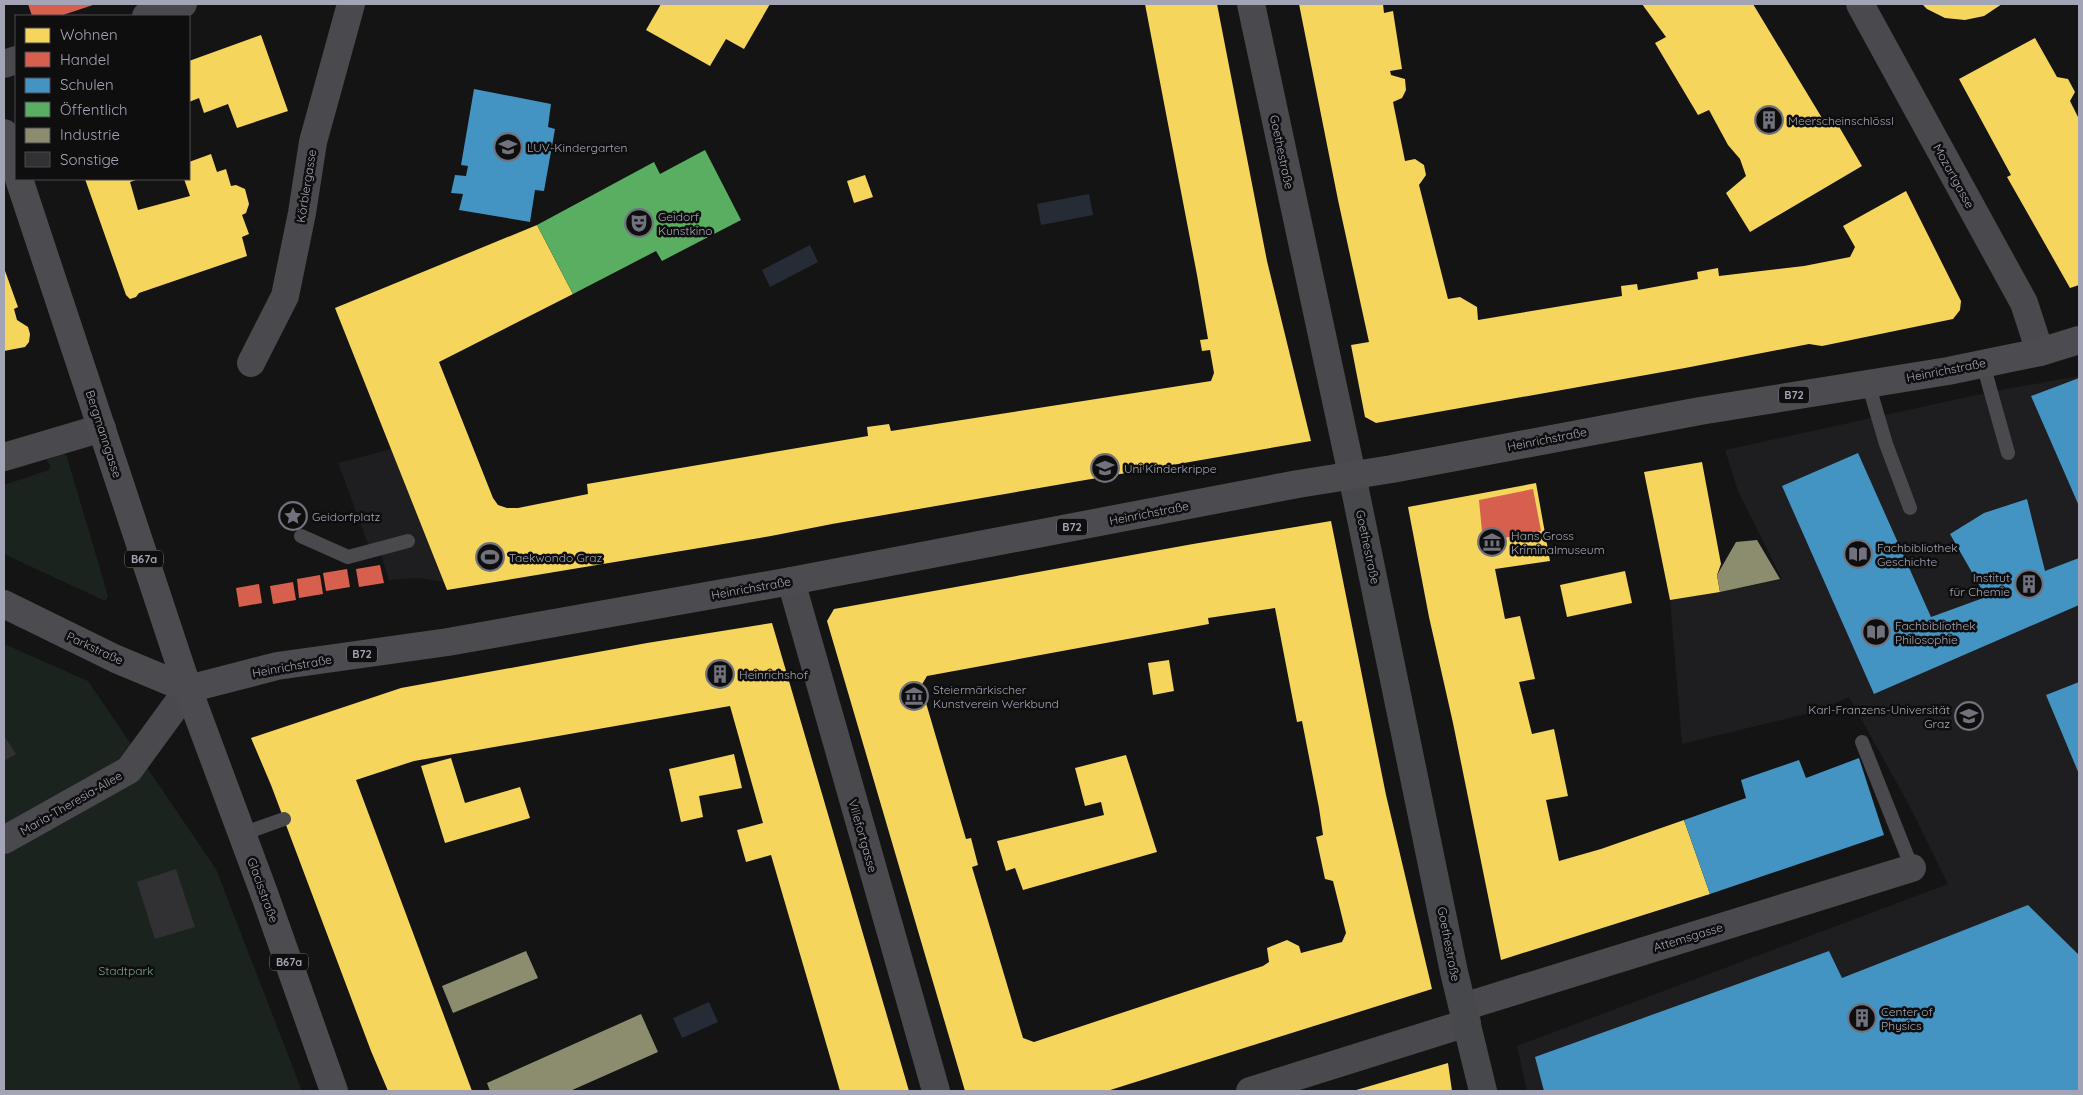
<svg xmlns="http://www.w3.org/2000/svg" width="2083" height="1095" font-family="Quicksand,sans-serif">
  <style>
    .built { fill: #1e1e20 }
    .green { fill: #1b231e }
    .water { fill: #262c36 }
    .homes { fill: #f6d55c; fill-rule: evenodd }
    .shops { fill: #d6604d }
    .schools { fill: #4393c3 }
    .public { fill: #5aae61 }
    .industry { fill: #8c8c6e }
    .building { fill: #313133 }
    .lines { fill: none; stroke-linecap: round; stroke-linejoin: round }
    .lane { stroke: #49494e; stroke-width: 14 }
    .street { stroke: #49494e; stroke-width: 28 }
    .secondary { stroke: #47484c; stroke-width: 28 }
    .primary { stroke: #4b4b50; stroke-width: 28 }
    .labels { text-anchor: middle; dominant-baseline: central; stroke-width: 5; stroke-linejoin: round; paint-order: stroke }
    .shield { fill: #0e0e0f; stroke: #767884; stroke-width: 1 }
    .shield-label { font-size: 11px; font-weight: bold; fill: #a3a5b6 }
    .poi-label { font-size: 12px; fill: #a3a5b6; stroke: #0e0e0f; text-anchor: start }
    .street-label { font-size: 12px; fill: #a3a5b6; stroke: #0e0e0f }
    .park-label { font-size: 12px; fill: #78a383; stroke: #0e0e0f }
  </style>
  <rect width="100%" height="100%" fill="#141414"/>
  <!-- built -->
  <path class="built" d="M2079,376V1091H1527L1517,1046L1948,884L1909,805L1849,697L1822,710L1682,744L1670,600L1720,592L1782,579L1738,491L1725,450L1990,392Z
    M391,449L443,582L418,578L389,580L379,549L371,552L338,463Z"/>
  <!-- green -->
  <path class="green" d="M62,454L66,455L67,457L108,596L105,601L4,554V485L49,470L50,465L46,460Z
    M4,644L88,681L216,869L302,1091H4Z"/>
  <!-- water -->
  <path class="water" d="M1089,194L1093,215L1041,225L1037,204Z
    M810,245L818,262L770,287L762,270Z
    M709,1002L718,1022L682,1038L673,1018Z"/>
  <!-- homes -->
  <path class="homes" d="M661,4H770L744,49L726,39L710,66L646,30Z
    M1145,4H1217L1267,261L1311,441L832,524L771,536L447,590L335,308L537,225L573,294L439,362L493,498L498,505L507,508H518L588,494L587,484L868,436L867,427L889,424L891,431L1211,381L1214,373L1210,350L1202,351L1200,340L1208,339L1197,275Z
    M1299,4H1383L1384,13L1393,11L1402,69L1390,71L1391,75L1405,79L1406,90L1402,98L1393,102L1405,161L1415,159L1424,165L1426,175L1419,185L1448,299L1460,297L1477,307L1478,320L1622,296L1621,286L1637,284L1638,290L1698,279L1697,272L1718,268L1719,276L1804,266L1850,257L1855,247L1843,226L1906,191L1961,301L1960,310L1953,319L1822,346L1809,344L1685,368L1376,423L1365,417L1351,345L1369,342L1338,200Z
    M1642,4H1753L1825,123L1834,118L1862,166L1750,232L1726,193L1746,176L1740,159L1728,145L1709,110L1698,115L1655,43L1666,37Z
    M1922,4H2002L1984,16L1965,20L1945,18L1927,9Z
    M261,35L288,111L237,128L228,104L204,113L199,98L189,102V61Z
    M2035,38L2057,77L2068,79L2075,92L2070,101L2079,119V285L2070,288L2007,177L2011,175L1959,79Z
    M211,154L217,172L226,169L231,186L236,185L245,189L249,204L246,213L242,215L249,234L242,237L247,256L139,293L136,297L130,299L126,295L85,179H139L130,182L138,210L190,196L184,179H189V162Z
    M865,175L873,197L854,203L847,181Z
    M4,268L18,307L14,309L17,320L28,327L30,334L29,342L25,347L4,351Z
    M1702,462L1721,564L1717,575L1720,592L1670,600L1644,472Z
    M1536,483L1550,561L1495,569L1505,619L1520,616L1535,679L1519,682L1532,734L1554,729L1568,796L1546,800L1559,861L1601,849L1684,820L1710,894L1501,960L1453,723L1429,617L1408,507Z
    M1331,521L1386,795L1432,989L1107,1091H965L827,621L834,609L1193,544ZM1275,608L1297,722L1302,721L1319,808L1323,835L1316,837L1325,879L1333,881L1346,933L1342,942L1301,953L1299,946L1287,940L1267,948L1269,962L1263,966L1034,1042L1023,1038L972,867L978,865L971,838L966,839L921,686L927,676L1209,624L1208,618Z
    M1625,571L1632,603L1567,617L1560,585Z
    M772,623L909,1091H840L771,855L746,862L737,830L763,823L730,706L414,761L356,780L472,1091H388L371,1051L271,785L251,738L401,688L647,643Z
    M1169,660L1174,691L1153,695L1148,663Z
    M734,754L742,788L699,796L703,817L681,822L669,769Z
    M1126,755L1157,852L1023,890L1015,868L1006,871L997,841L1104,815L1101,802L1085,806L1075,768Z
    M451,758L465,803L520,787L530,818L445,843L421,766Z
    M1448,1063L1452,1091H1353Z"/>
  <!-- shops -->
  <path class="shops" d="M28,4H96L60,16H32Z
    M1533,489L1541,531L1483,542L1479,500Z
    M380,565L384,583L359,587L356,569Z
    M347,569L350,587L326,591L323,573Z
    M320,575L323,594L299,598L297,579Z
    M293,582L296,600L273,604L270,586Z
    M259,584L262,603L239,607L236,588Z"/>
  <!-- schools -->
  <path class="schools" d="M474,89L551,104L548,127L555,129L544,191L535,190L530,222L459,210L463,194L451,193L455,175L466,176L468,166L461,165Z
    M2079,378V506L2031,396Z
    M1858,453L1931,617L1986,597L1950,534L1984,513L2027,499L2045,571L2079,558V605L1874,694L1782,486Z
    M2079,682V774L2046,695Z
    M1859,758L1884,835L1710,894L1684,820L1746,798L1741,780L1799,760L1806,778Z
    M2028,905L2079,955V1091H1544L1535,1057L1829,951L1842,978Z"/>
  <!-- public -->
  <path class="public" d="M705,150L741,220L662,261L656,251L573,294L537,225L654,162L660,174Z"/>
  <!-- industry -->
  <path class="industry" d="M1757,540L1780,579L1720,592L1717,575L1736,542Z
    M526,951L538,978L453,1013L442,986Z
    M641,1014L658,1052L570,1091H490L487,1083Z"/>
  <!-- building -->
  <path class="building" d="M5,737L16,754L4,761V738Z
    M176,869L195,927L155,939L137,882Z"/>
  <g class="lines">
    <!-- lane -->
    <path class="lane" d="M1983,364L2008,453
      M1868,383L1886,444L1910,508
      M301,536L348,557L408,541
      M1862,742L1912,868
      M242,834L284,819"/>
    <!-- street -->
    <path class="street" d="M1251,4L1352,475
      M1860,4L2024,303L2040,352
      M146,16L183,4
      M4,64L16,60
      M251,363L285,296L302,213L313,142L351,4
      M4,457L102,428
      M791,581L936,1091
      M4,840L129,770L188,689
      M1463,1007L1912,868
      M1250,1091L1467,1023"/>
    <!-- secondary -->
    <path class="secondary" d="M1352,475L1454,972L1483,1091"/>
    <!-- primary -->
    <path class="primary" d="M4,133L16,171
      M19,179L188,689L264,893L334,1091
      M4,604L116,659L188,689
      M188,689L277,666L448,642L791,581L1298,484L1392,469L1700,411L1948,371L2040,352L2079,340"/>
  </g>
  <!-- icons -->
  <defs>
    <symbol id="building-ring" viewBox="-11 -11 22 22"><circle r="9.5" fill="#0e0e0f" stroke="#71727d" stroke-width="1.5"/><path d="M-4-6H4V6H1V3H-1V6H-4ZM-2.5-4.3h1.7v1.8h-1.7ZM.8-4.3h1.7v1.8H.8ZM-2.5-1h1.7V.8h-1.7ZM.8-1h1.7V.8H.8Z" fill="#71727d"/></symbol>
    <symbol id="school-ring" viewBox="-11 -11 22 22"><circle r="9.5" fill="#0e0e0f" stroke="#71727d" stroke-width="1.5"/><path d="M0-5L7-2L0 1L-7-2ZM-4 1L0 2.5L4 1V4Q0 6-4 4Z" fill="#71727d"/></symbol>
    <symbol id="theatre-ring" viewBox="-11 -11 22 22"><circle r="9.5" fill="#0e0e0f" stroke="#71727d" stroke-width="1.5"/><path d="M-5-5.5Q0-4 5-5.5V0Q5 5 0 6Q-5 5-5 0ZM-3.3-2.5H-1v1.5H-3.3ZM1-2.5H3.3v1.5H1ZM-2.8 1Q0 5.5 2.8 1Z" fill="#71727d"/></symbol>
    <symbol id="sight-ring" viewBox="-11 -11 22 22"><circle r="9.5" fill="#0e0e0f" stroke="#71727d" stroke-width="1.5"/><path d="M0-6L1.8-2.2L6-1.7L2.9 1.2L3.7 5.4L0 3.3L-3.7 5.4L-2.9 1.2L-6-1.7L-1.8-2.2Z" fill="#71727d"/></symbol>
    <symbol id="museum-ring" viewBox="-11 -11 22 22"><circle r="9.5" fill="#0e0e0f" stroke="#71727d" stroke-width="1.5"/><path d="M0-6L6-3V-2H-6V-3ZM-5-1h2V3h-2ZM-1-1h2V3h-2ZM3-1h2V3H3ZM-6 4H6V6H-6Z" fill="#71727d"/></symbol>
    <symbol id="library-ring" viewBox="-11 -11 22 22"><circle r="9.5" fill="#0e0e0f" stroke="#71727d" stroke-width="1.5"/><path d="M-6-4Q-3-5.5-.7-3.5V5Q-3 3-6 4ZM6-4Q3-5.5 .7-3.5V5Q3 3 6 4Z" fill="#71727d"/></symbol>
    <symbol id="stadium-ring" viewBox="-11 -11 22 22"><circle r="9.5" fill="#0e0e0f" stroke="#71727d" stroke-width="1.5"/><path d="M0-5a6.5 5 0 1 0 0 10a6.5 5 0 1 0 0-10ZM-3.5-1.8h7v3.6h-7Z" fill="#71727d"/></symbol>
    <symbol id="university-ring" viewBox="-11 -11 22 22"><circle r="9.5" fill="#0e0e0f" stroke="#71727d" stroke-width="1.5"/><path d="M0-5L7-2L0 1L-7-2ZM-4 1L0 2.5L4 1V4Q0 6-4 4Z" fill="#71727d"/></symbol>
  </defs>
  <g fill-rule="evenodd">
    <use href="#building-ring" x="1753" y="104" width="32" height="32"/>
    <use href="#school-ring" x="492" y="131" width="32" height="32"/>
    <use href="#theatre-ring" x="623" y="207" width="32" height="32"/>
    <use href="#school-ring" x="1089" y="452" width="32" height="32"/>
    <use href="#sight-ring" x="277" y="500" width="32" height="32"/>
    <use href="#museum-ring" x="1476" y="526" width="32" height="32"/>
    <use href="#library-ring" x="1842" y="538" width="32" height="32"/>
    <use href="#stadium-ring" x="474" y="541" width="32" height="32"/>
    <use href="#building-ring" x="2013" y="568" width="32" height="32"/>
    <use href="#library-ring" x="1860" y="616" width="32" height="32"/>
    <use href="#building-ring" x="704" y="658" width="32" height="32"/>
    <use href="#museum-ring" x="898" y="680" width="32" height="32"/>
    <use href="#university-ring" x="1953" y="700" width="32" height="32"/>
    <use href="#building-ring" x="1846" y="1002" width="32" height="32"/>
  </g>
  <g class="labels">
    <!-- shield labels -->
    <g class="shield">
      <rect x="1779" y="386.5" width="30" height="17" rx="4"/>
      <rect x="1057" y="518.5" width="30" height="17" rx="4"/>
      <rect x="125" y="550.5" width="38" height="17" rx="4"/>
      <rect x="347" y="645.5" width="30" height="17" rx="4"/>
      <rect x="270" y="953.5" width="38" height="17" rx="4"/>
    </g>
    <g class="shield-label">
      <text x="1794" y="395">B72</text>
      <text x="1072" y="527">B72</text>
      <text x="144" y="559">B67a</text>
      <text x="362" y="654">B72</text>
      <text x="289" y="962">B67a</text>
    </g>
    <!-- poi labels -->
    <g class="poi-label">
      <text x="1788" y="120">Meerscheinschlössl</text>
      <text x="527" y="147">LUV-Kindergarten</text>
      <text x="658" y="216">Geidorf<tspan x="658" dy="14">Kunstkino</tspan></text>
      <text x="1124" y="468">Uni Kinderkrippe</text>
      <text x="312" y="516">Geidorfplatz</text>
      <text x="1511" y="535">Hans Gross<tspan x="1511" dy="14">Kriminalmuseum</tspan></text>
      <text x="1877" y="547">Fachbibliothek<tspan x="1877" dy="14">Geschichte</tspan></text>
      <text x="509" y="557">Taekwondo Graz</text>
      <text x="2010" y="577" text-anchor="end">Institut<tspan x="2010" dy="14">für Chemie</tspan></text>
      <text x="1895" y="625">Fachbibliothek<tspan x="1895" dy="14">Philosophie</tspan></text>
      <text x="739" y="674">Heinrichshof</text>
      <text x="933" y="689">Steiermärkischer<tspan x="933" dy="14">Kunstverein Werkbund</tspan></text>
      <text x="1950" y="709" text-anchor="end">Karl-Franzens-Universität<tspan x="1950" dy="14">Graz</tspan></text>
      <text x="1881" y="1011">Center of<tspan x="1881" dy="14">Physics</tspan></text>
    </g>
    <!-- street labels -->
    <g class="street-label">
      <text transform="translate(1282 152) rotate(78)">Goethestraße</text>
      <text transform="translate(1954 176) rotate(61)">Mozartgasse</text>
      <text transform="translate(306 186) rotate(-81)">Körblergasse</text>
      <text transform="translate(1946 370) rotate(-11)">Heinrichstraße</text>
      <text transform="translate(104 434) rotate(72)">Bergmanngasse</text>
      <text transform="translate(1547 439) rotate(-11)">Heinrichstraße</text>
      <text transform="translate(1149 513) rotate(-11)">Heinrichstraße</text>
      <text transform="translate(1368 547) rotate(78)">Goethestraße</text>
      <text transform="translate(751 588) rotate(-10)">Heinrichstraße</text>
      <text transform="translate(95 648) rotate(25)">Parkstraße</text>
      <text transform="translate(292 666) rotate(-10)">Heinrichstraße</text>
      <text transform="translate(71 803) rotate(-30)">Maria-Theresia-Allee</text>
      <text transform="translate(863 836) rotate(74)">Villefortgasse</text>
      <text transform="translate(263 890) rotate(70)">Glacisstraße</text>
      <text transform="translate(1688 937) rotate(-17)">Attemsgasse</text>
      <text transform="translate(1449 944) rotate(79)">Goethestraße</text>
    </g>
    <!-- park labels -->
    <g class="park-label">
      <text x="126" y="970">Stadtpark</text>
    </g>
  </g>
  <!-- border -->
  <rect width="2083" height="1095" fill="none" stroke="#a3a5b6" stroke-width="10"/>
  <!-- legend -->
  <rect x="15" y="15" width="175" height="165" fill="#0e0e0f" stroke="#4a4a52"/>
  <rect x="25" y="28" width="25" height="15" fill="#f6d55c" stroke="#4a4a52"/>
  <text x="60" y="40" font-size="15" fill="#a3a5b6">Wohnen</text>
  <rect x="25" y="52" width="25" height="15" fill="#d6604d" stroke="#4a4a52"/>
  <text x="60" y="65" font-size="15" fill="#a3a5b6">Handel</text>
  <rect x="25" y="78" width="25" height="15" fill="#4393c3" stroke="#4a4a52"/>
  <text x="60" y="90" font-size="15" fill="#a3a5b6">Schulen</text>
  <rect x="25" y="102" width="25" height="15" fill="#5aae61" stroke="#4a4a52"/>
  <text x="60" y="115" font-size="15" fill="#a3a5b6">Öffentlich</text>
  <rect x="25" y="128" width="25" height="15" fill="#8c8c6e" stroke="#4a4a52"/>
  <text x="60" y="140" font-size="15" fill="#a3a5b6">Industrie</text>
  <rect x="25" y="152" width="25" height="15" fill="#313133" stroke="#4a4a52"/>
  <text x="60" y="165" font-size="15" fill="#a3a5b6">Sonstige</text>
</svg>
